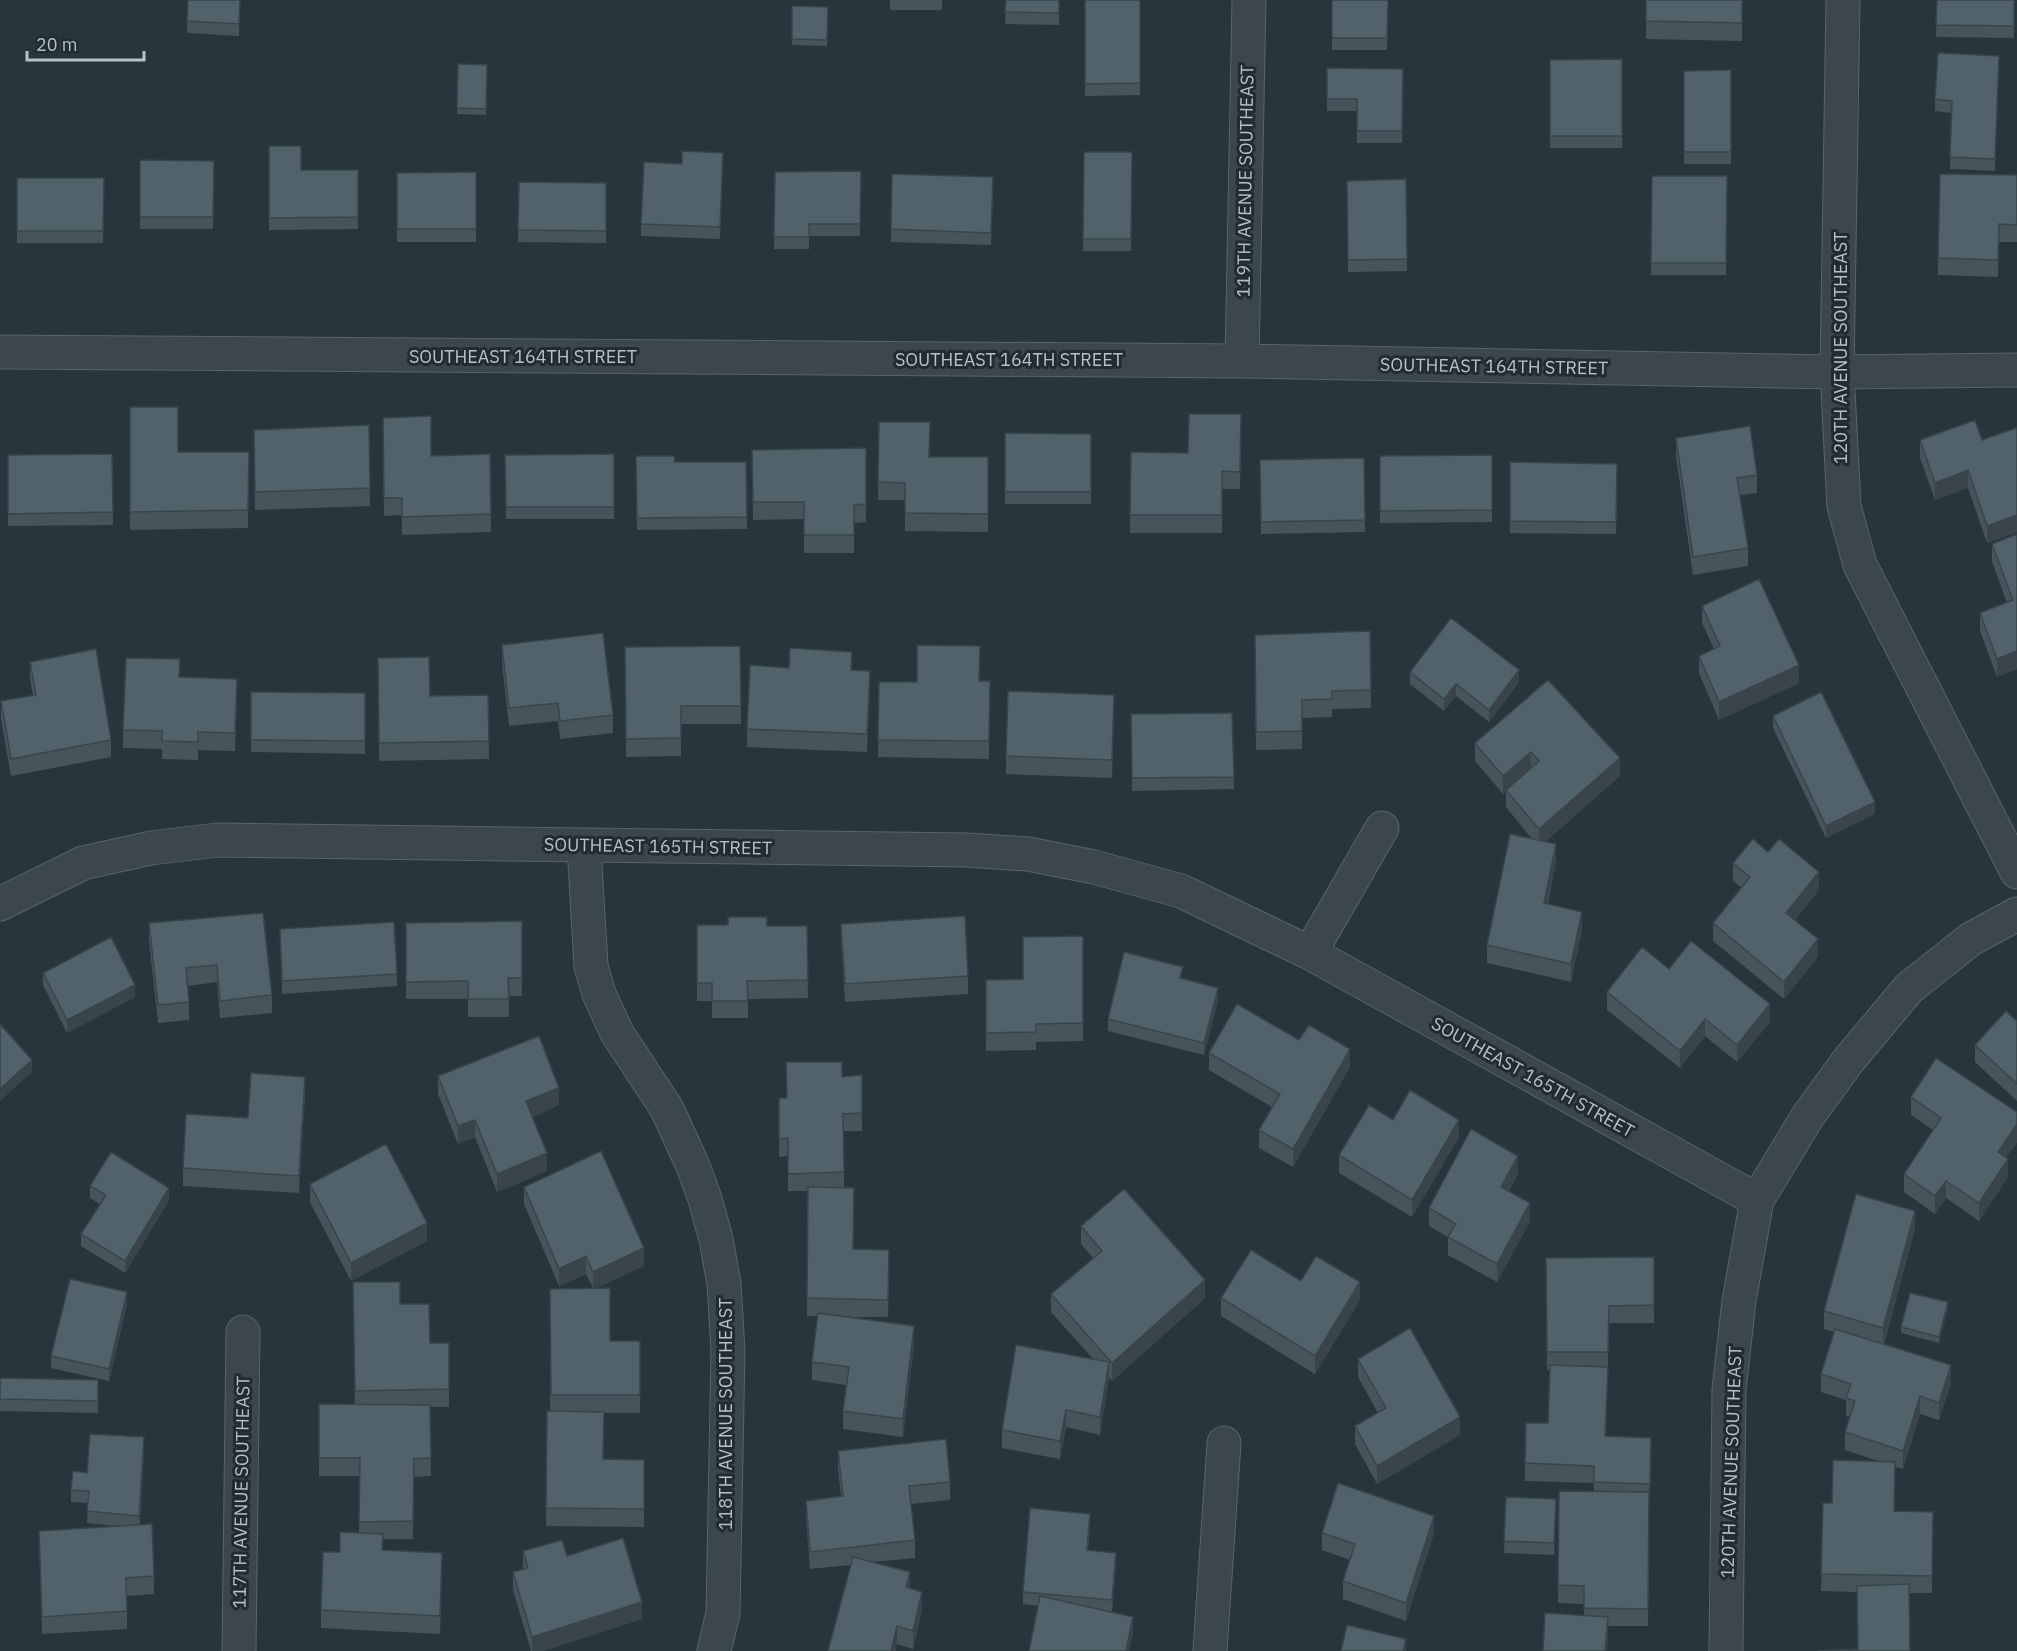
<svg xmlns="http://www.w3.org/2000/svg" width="2017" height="1651" font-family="'IBM Plex Sans',sans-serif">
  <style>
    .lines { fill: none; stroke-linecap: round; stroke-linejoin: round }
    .minor-casing { stroke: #59646b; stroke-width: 35 }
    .minor { stroke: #3b464d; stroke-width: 33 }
    .wall { fill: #47545b }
    .shaded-wall { fill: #39454a }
    .building { fill: #52626a; stroke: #39454a; stroke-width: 1.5 }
    .labels { text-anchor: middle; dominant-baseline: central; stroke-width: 6; stroke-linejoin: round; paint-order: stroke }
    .street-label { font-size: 18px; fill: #b7c1c8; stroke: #202b32 }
  </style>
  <rect width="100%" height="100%" fill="#27353d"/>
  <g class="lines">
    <defs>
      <path id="minor" d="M1843,0L1837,372L1844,506L1860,565L2017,872
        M0,352L1242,361L1837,372L2017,370
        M1242,361L1249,0
        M584,846L591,966L599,994L617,1033L667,1109L693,1166L705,1199L716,1239L724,1284L728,1351L723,1613L714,1651
        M0,904L83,863L151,848L217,840L967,850L1028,854L1094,867L1181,891L1310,953L1757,1200
        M1310,953L1382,828
        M239,1651L243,1332
        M1210,1651L1224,1443
        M1726,1651L1729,1390L1739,1301L1757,1200L1808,1116L1848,1061L1909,988L1971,939L2017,914"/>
    </defs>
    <!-- minor casing -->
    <use href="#minor" class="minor-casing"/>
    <!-- minor -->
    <use href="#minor" class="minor"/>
  </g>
  <!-- wall -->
  <path class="wall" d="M240,0L239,36L187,33V21Z
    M890,0H942V10H890Z
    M1006,0H1059V25L1005,24Z
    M1085,0H1140V95L1085,96Z
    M1332,0H1388L1387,50H1332Z
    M1646,0H1742V41L1646,39Z
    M1937,0H2014V38L1936,37Z
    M828,7L827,46L792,45V39Z
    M1622,59V148H1550V60Z
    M487,65L486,115L457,114V108Z
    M1327,68L1403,69L1402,143H1357V111H1327Z
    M1999,68L1995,171L1950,169L1951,113L1935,111V99Z
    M1731,70V164H1684V71Z
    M269,146L301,170H358V229L269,230Z
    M1084,152H1132L1131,251H1083Z
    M140,160L214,161L213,229H140Z
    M682,164L723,165L720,239L641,236V224Z
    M861,171L860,236H809V249H774L775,172Z
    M476,172V242H397V173Z
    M2017,175V242H1999L1998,277L1938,275V258Z
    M1652,176H1727L1726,275H1651Z
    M17,178H104L103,243H17Z
    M1406,179L1407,271L1348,272L1347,181Z
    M519,182L606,183V243L518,242Z
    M993,189L991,245L891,242V229Z
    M130,407L178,452H249L248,528L130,530Z
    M1241,414L1240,489H1222V533H1130L1131,452L1188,453Z
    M383,418L431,456L490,454L491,532L402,535V515L384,516Z
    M369,425L370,506L255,510L254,430Z
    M2017,430V532L1987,543L1968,488L1935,500L1920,458V440H1982Z
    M1005,433L1091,434V504H1005Z
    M1676,438L1757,475V493L1740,495L1748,548V566L1693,575L1676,456Z
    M866,448V522L854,523V553H804V519L753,520L752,450Z
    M112,454L113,525L8,526V455Z
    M614,454V519H506L505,455Z
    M1492,455V522L1380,523V456Z
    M636,456L675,462H746L747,529L637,530Z
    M929,457H988V532L905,531V500H878V482Z
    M1364,458L1365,532L1261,534L1260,460Z
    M1510,462L1617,464L1616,534L1510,533Z
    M2017,534V669L1997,677L1980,631V613L2007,603L1992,562V544Z
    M1702,606L1799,683L1719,720L1699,673V656L1714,649L1702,623Z
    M1370,631L1371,708L1332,709V717L1302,718V749L1256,750L1255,635Z
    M502,645L613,715V733L560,739L558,721L509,726L502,663Z
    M625,647L741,706V724H681V756L626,757Z
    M378,658L430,696L488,695L489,759L379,761Z
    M30,662L111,740V757L11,776L1,719V701L33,695L30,679Z
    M789,668L852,670L870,689L867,752L747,747V729Z
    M1410,672L1519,682L1489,722L1456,696L1444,711L1410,684Z
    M180,677L237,696L235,751L198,750V760L162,759V749L123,748V730Z
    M1548,680L1620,776L1545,842L1556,862L1548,904L1582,930L1571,982L1487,963V945L1532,839L1506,807V792L1503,794L1475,761V743Z
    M979,681H990L989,759L878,757L879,682Z
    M251,692L365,693V754L251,752Z
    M1114,713L1112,778L1006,774V756Z
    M1232,713L1234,789L1132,791L1131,714Z
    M1773,716L1875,814L1826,838L1773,728Z
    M1768,852L1819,890L1795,920L1818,957L1784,999L1713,941V923L1742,888L1733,881V863Z
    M522,921V996H509V1017H468V999H406V923Z
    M149,923L272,995V1013L220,1018L217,982L187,986L189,1002V1020L158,1023L149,941Z
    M841,924L968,976V994L845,1002L841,941Z
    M697,925L767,926H807L808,998L748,999V1018H712V1001H697Z
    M280,929L397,974V986L282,994Z
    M1083,936V1041L1036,1042V1050L986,1051V980L1023,979Z
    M43,973L135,997L67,1033L43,985Z
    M1183,979L1218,1000L1204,1055L1108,1031V1019Z
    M1607,992L1770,1022L1737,1062L1705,1036L1680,1068L1607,1010Z
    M2017,1021V1101L1975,1062V1045Z
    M1299,1040L1350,1067L1293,1167L1259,1148V1130L1272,1107L1209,1070V1053Z
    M862,1075V1131H844V1188L853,1249L889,1268L888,1317H843L914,1344L903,1437L843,1429V1411L846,1385L812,1380V1362L818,1316H807L808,1191H788V1156L779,1157V1098H786L842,1077Z
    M438,1076L559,1105L532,1117L547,1171L497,1192L475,1137L458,1144L438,1094Z
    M305,1094L299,1193L183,1186V1168L248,1118Z
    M1911,1097L2017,1112V1142L2006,1158L2008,1177L1979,1221L1946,1198L1935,1214L1904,1192V1174L1933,1130L1911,1115Z
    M1393,1120L1459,1137L1412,1217L1339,1173V1155Z
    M1518,1174L1509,1191L1530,1221L1497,1282L1448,1255V1237L1429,1226V1208Z
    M310,1184L427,1241L351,1281L310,1202Z
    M90,1186L169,1200L125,1273L81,1246V1234L100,1204L90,1198Z
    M524,1187L644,1266L596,1288L610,1341H640V1413H604L603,1459L644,1460V1527L546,1526L547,1411H550V1289L593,1288L586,1274L559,1286L524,1204Z
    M1081,1226L1205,1298L1112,1381L1109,1377L1100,1435L1066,1427L1060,1459L1002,1448V1430L1093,1359L1051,1312V1294L1093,1258L1081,1244Z
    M1915,1229L1884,1344L1951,1383L1939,1420L1920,1414L1903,1469L1895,1467V1511L1933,1512L1932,1593H1909L1858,1649L1857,1592L1821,1591L1823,1503H1832L1881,1462L1845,1450V1432L1850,1417L1846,1416V1400L1821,1392V1374L1835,1332L1824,1329V1311Z
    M1654,1257V1323H1609L1606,1436L1651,1456L1649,1502L1648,1626H1608L1607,1651H1543L1584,1616V1604L1558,1603L1559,1491L1594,1492V1483L1525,1481V1463L1548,1423L1550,1370H1547L1546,1258Z
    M1301,1281L1360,1300L1315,1374L1221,1316V1298Z
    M353,1300L400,1304L430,1343L449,1389V1407H430L431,1476L414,1477L413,1539H383V1550L442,1571L440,1634L321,1628V1610L340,1552L359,1533L360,1476H319V1404L355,1405Z
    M127,1304L109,1381L51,1368V1356Z
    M1948,1308L1939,1343L1901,1333V1327Z
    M1358,1359L1460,1435L1377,1484L1355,1444V1426L1378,1413L1358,1377Z
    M0,1378L98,1380V1413L0,1411Z
    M144,1450L140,1524L154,1576V1594L127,1596V1629L42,1634L39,1531L117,1526L87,1523L88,1503L71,1502V1490L87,1473Z
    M838,1451L950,1482V1500L911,1504L915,1540V1558L873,1562L910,1588L922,1610L913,1649L897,1644L851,1565L810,1569L806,1519V1501L841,1496L838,1469Z
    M1506,1497L1556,1499L1554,1555L1504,1553Z
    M1090,1526L1088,1550L1116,1565L1112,1612L1133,1634L1038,1606L1023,1604V1592Z
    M1322,1533H1434L1406,1621L1343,1599V1581L1350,1560L1322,1550Z
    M523,1551L567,1556L642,1619L543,1651H531L513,1590V1572L523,1569Z"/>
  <!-- shaded-wall -->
  <path class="shaded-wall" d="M1968,470V488L1935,500V483Z
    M2017,515V532L1987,543V526Z
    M2017,651V669L1997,677V659Z
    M1799,665V683L1719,720V702Z
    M1519,670V682L1489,722V710Z
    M870,671V689L867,752V734Z
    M1456,684V696L1444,711V699Z
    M1114,695V713L1112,778V760Z
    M1531,752V770L1506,790V792L1503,794V776Z
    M1620,758V776L1539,847V829Z
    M1875,802V814L1826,838V826Z
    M1556,844V862L1544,921V903Z
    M1819,872V890L1786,931V913Z
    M1582,912V930L1571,982V964Z
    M1818,939V957L1784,999V982Z
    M135,985V997L67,1033V1020Z
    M1218,988V1000L1204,1055V1043Z
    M1770,1004V1022L1737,1062V1045Z
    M1705,1019V1036L1680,1068V1051Z
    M1350,1049V1067L1293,1167V1149Z
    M32,1060V1072L0,1101V1089Z
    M305,1077V1094L299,1193V1176Z
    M559,1088V1105L526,1119V1101Z
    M475,1120V1137L458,1144V1126Z
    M1459,1120V1137L1412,1217V1200Z
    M2017,1124V1142L1998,1170V1152Z
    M547,1153V1171L497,1192V1174Z
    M1518,1156V1174L1501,1205V1187Z
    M2008,1159V1177L1979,1221V1203Z
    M1946,1181V1198L1935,1214V1196Z
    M169,1188V1200L125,1273V1261Z
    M1530,1203V1221L1497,1282V1264Z
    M1915,1211V1229L1883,1345V1328Z
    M427,1223V1241L351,1281V1263Z
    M644,1248V1266L593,1290V1272Z
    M586,1256V1274L559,1286V1269Z
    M1205,1280V1298L1112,1381V1363Z
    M1360,1282V1300L1315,1374V1356Z
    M127,1292V1304L109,1381V1369Z
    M1948,1302V1308L1939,1343V1337Z
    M914,1326V1344L903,1437V1419Z
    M1109,1362V1380L1100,1435V1417Z
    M1951,1365V1383L1939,1420V1403Z
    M1920,1396V1414L1903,1469V1451Z
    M1066,1410V1427L1060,1459V1441Z
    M1460,1417V1435L1377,1484V1466Z
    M144,1437V1450L139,1528V1516Z
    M1651,1438V1456L1650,1502V1484Z
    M1090,1514V1526L1087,1562V1550Z
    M1434,1516V1533L1406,1621V1603Z
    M442,1553V1571L440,1634V1616Z
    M1116,1553V1565L1112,1612V1600Z
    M910,1572V1590L906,1587Z
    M922,1592V1610L913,1649V1631Z
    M642,1602V1619L543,1651H532V1637Z
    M1133,1617V1634L1129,1651H1126Z
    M1608,1617L1607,1651H1605Z
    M897,1626V1644L896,1651H891Z
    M1406,1639V1651H1403Z"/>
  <!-- building -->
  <path class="building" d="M188,0H240L239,24L187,21Z
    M1006,0H1059V13L1005,12Z
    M1085,0H1140V83L1085,84Z
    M1332,0H1388L1387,38H1332Z
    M1646,0H1742V23L1646,21Z
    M1937,0H2014V26L1936,25Z
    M792,6L828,7L827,40L792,39Z
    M1938,53L1999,56L1995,159L1950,157L1952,101L1935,99Z
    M1622,59V136H1550V60Z
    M458,64L487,65L486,109L457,108Z
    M1327,68L1403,69L1402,131H1357V99H1327Z
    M1731,70V152H1684V71Z
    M269,146H301V170H358V217L269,218Z
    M682,151L723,153L720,227L641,224L644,162L682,164Z
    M1084,152H1132L1131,239H1083Z
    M140,160L214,161L213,217H140Z
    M861,171L860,224H809V237H774L775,172Z
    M476,172V229H397V173Z
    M892,174L993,177L991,233L891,229Z
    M1940,174L2017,175V225L1999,224L1998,260L1938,258Z
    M1652,176H1727L1726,263H1651Z
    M17,178H104L103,231H17Z
    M1406,179L1407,259L1348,260L1347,181Z
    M519,182L606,183V231L518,230Z
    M130,407H178V452H249L248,510L130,512Z
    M1189,414H1241L1240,472L1222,471V515H1130L1131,452L1188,453Z
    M431,416V456L490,454L491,514L402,517V498H384L383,418Z
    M1975,420L1982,440L2016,428L2017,430V515L1987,526L1968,470L1935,483L1920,440Z
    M879,422H930L929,457H988V514L905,513V483L878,482Z
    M369,425L370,488L255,492L254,430Z
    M1750,426L1757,475L1737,478L1748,548L1693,557L1676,438Z
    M1005,433L1091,434V492H1005Z
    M866,448V504L854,505V535H804V502H753L752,450Z
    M112,454L113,512L8,514V455Z
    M614,454V507H506L505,455Z
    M1492,455V510L1380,511V456Z
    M636,456H675L674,462H746L747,517L637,518Z
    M1364,458L1365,520L1261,522L1260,460Z
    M1510,462L1617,464L1616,522L1510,521Z
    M2017,534V651L1997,659L1980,613L2013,600L1992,544Z
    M1759,579L1799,665L1719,702L1699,656L1720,646L1702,606Z
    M1451,618L1519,670L1489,710L1456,684L1444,699L1410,672Z
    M1370,631L1371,690L1332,691V699L1302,700V731L1256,732L1255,635Z
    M603,633L613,715L560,721L558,703L509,708L502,645Z
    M917,645L980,646L979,681H990L989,741L878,740L879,682H917Z
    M740,646L741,706H681V738L626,739L625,647Z
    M790,648L852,652L851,670L870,671L867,734L747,729L750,665L789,668Z
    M96,649L111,740L11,759L1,701L36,695L30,662Z
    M429,657L430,696L488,695L489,741L379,743L378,658Z
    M126,658L180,659L179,677L237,679L235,733L198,732V742L162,741V731L123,730Z
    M1548,680L1620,758L1539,829L1506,790L1539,761L1531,752L1503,776L1475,743Z
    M1008,691L1114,695L1112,760L1006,756Z
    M251,692L365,693V741L251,740Z
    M1821,692L1875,802L1826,826L1773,716Z
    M1232,713L1234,777L1132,778L1131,714Z
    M1510,834L1556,844L1544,903L1582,912L1571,964L1487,945Z
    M1753,839L1768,852L1779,839L1819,872L1786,913L1818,939L1784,982L1713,923L1750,877L1733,863Z
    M263,913L272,995L220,1001L217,965L186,968L189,1002L158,1005L149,923Z
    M965,916L968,976L845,984L841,924Z
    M728,917H767V926H807L808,980L747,981L748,1001H712V983H697V925H728Z
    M522,921V978H508L509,999H468V981L406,982V923Z
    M394,922L397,974L282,981L280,929Z
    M1083,936V1023L1036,1024V1032L986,1033V980L1023,979V937Z
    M111,937L135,985L67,1020L43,973Z
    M1691,941L1770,1004L1737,1045L1705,1019L1680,1051L1607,992L1642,947L1669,969Z
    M1124,952L1183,967L1180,978L1218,988L1204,1043L1108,1019Z
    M1237,1004L1299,1040L1309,1025L1350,1049L1293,1149L1259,1130L1280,1094L1209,1053Z
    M2006,1011L2017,1021V1084L1975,1045Z
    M0,1024L32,1060L0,1089Z
    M539,1036L559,1088L526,1101L547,1153L497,1174L475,1120L458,1126L438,1076Z
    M1936,1058L2017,1112V1124L1998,1152L2008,1159L1979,1203L1946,1181L1935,1196L1904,1174L1941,1118L1911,1097Z
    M786,1062H842V1077L862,1075V1113L843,1114L844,1172L788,1174V1138L779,1139V1098H787Z
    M251,1073L305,1077L299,1176L183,1168L186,1114L248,1118Z
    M1410,1090L1459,1120L1412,1200L1339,1155L1369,1105L1393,1120Z
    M1471,1129L1518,1156L1501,1187L1530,1203L1497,1264L1448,1237L1456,1224L1429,1208Z
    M386,1144L427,1223L351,1263L310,1184Z
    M601,1151L644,1248L593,1272L586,1256L559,1269L524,1187Z
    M111,1152L169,1188L125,1261L81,1234L106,1195L90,1186Z
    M808,1187L854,1188L853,1249L889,1250L888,1300L807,1298Z
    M1124,1189L1205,1280L1112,1363L1051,1294L1102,1251L1081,1226Z
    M1856,1194L1915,1211L1883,1328L1824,1311Z
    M1251,1250L1301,1281L1316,1256L1360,1282L1315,1356L1221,1298Z
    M1654,1257V1305L1609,1306L1608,1352H1547L1546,1258Z
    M70,1279L127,1292L109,1369L51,1356Z
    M353,1282H400V1304H429L430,1343H449V1389L355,1391Z
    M610,1288V1341H640V1395H551L550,1289Z
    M1910,1293L1948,1302L1939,1337L1901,1327Z
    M818,1313L914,1326L903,1419L843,1411L849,1367L812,1362Z
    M1410,1328L1460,1417L1377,1466L1355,1426L1386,1408L1358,1359Z
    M1835,1329L1951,1365L1939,1403L1920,1396L1903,1451L1845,1432L1855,1401L1846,1398L1851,1384L1821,1374Z
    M1016,1345L1109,1362L1100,1417L1066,1410L1060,1441L1002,1430Z
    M1550,1365L1608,1367L1605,1436L1651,1438L1650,1484L1594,1482V1466L1525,1463L1526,1423H1548Z
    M0,1378L98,1380V1401L0,1399Z
    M319,1404L430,1405L431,1458L414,1459L413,1521L359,1522L360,1458H319Z
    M547,1411L604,1412L603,1459L644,1460V1509L546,1508Z
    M90,1434L144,1437L139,1516L87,1511L89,1491L71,1490L73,1471L87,1473Z
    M946,1439L950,1482L909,1486L915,1540L810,1552L806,1501L843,1496L838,1451Z
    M1833,1460L1895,1462L1894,1511L1933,1512L1932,1576L1821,1574L1823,1503H1832Z
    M1338,1483L1434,1516L1406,1603L1343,1581L1355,1544L1322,1533Z
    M1559,1491L1649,1492L1648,1609L1584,1608V1586L1558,1585Z
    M1506,1497L1556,1499L1554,1543L1504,1541Z
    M1030,1508L1090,1514L1087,1550L1116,1553L1112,1600L1023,1592Z
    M152,1524L154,1576L126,1578L127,1611L42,1617L39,1531Z
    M340,1532L383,1534L382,1550L442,1553L440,1616L321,1610L323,1552H340Z
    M623,1538L642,1602L532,1637L513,1572L528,1568L523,1551L562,1540L567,1556Z
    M853,1557L910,1572L906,1587L922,1592L913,1631L897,1626L891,1651H828Z
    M1909,1584L1910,1651H1818L1858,1649L1857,1586Z
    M1040,1596L1133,1617L1126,1651H1029Z
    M1545,1613L1608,1617L1605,1651H1543Z
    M1347,1625L1406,1639L1403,1651H1341Z"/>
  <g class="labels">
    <!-- street labels -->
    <g class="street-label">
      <text transform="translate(1245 181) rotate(-89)">119TH AVENUE SOUTHEAST</text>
      <text transform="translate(1840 348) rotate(-90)">120TH AVENUE SOUTHEAST</text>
      <text x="523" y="356">SOUTHEAST 164TH STREET</text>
      <text x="1009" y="359">SOUTHEAST 164TH STREET</text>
      <text transform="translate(1494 366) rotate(1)">SOUTHEAST 164TH STREET</text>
      <text transform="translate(658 846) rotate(1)">SOUTHEAST 165TH STREET</text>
      <text transform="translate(1533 1077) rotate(29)">SOUTHEAST 165TH STREET</text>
      <text transform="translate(725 1414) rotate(-90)">118TH AVENUE SOUTHEAST</text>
      <text transform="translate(1731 1462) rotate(-88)">120TH AVENUE SOUTHEAST</text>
      <text transform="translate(241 1492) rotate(-89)">117TH AVENUE SOUTHEAST</text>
    </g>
  </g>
  <!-- scale -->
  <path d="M27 51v9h117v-9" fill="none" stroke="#b7c1c8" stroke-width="3"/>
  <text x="36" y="51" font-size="18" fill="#b7c1c8" stroke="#202b32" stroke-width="4.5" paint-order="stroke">20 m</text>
</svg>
